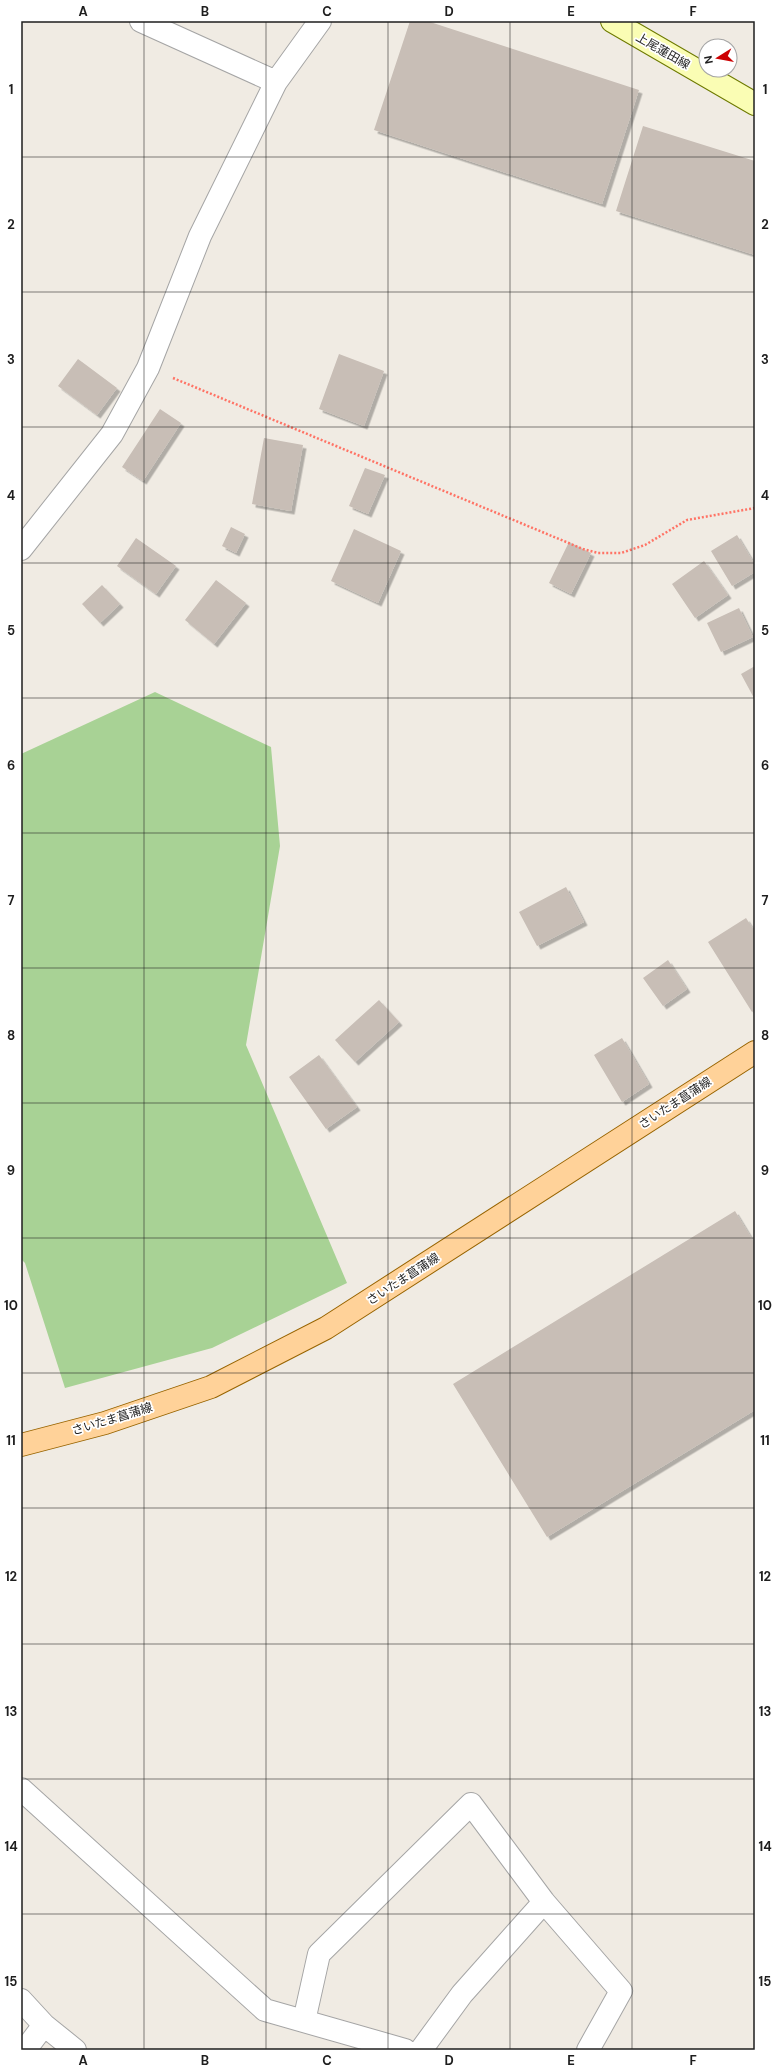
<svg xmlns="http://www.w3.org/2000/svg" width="776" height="2071" font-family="'DM Sans','Noto Sans JP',sans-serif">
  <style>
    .forest { fill: #a8d295 }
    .building { fill: #c8beb6; filter: url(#shadow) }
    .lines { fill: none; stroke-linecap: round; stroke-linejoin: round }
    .minor-casing { stroke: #a5a5a5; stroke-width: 24 }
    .secondary-casing { stroke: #6e7a00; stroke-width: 24 }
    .primary-casing { stroke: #986400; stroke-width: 24 }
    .path { stroke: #ff7365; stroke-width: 2.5; stroke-dasharray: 2 2; stroke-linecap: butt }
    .minor { stroke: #fff; stroke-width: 22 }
    .secondary { stroke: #fafdb4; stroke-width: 22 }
    .primary { stroke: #ffd299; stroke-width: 22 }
    .grid { fill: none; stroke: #1e1e1e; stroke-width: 1; stroke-opacity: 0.55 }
    .labels { text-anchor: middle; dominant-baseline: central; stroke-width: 3.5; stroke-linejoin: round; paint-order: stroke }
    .street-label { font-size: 12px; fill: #1e1e1e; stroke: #fff }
    .neatline { fill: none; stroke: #1e1e1e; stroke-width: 1.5 }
    .grid-label { font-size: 13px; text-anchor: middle; font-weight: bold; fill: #1e1e1e }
  </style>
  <defs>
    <filter id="shadow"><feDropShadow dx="3.5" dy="3.5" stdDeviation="0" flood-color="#0004"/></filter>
  </defs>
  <rect width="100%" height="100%" fill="#f0ebe3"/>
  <!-- forest -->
  <path class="forest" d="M155,692L271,747L280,846L246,1045L347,1283L212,1348L65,1388L25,1263L21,1259V754Z"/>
  <!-- building -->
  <path class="building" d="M410,21H427L639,90L602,204L374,130Z
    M643,126L755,161V255L616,211Z
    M339,354L384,371L364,426L319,409Z
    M78,359L117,388L97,415L58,386Z
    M160,409L181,423L143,481L122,467Z
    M264,438L303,445L291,511L252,504Z
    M365,468L385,475L368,514L349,506Z
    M231,527L245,534L236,553L222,546Z
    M354,529L401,551L378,603L331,581Z
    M737,535L755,565V572L732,586L711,551Z
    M136,538L176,566L156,594L117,566Z
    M569,542L591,553L571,594L549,583Z
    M704,561L728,595L695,618L672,584Z
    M216,580L246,603L214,644L185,620Z
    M102,585L120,604L100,623L82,604Z
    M739,608L753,637L721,652L707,623Z
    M755,666V700L741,674Z
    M566,887L584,922L537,946L519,912Z
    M746,918L755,932V1010L752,1012L708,942Z
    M668,960L687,989L663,1006L643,978Z
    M379,1000L399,1022L355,1062L335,1040Z
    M622,1038L649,1084L622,1102L594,1055Z
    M319,1055L357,1107L326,1129L289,1077Z
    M735,1211L755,1244V1410L547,1537L453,1384Z"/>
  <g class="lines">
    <defs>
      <path id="minor" d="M141,21L276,82
        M21,549L112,434L148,368L200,236L276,82L320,21
        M21,1789L265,2010L405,2050
        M21,2000L44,2025L75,2050
        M304,2021L319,1954L471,1804L544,1902L621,1991L588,2050
        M25,2050L44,2025
        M421,2050L462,1994L544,1902"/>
      <path id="secondary" d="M612,21L755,104"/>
      <path id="primary" d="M21,1445L105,1423L211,1387L326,1328L755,1052"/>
    </defs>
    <!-- minor casing -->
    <use href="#minor" class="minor-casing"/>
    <!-- secondary casing -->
    <use href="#secondary" class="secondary-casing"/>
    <!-- primary casing -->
    <use href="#primary" class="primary-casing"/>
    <!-- path -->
    <path class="path" d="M173,378L583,549L598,553H621L645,545L687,520L755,508"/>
    <!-- minor -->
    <use href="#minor" class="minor"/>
    <!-- secondary -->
    <use href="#secondary" class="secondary"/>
    <!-- primary -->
    <use href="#primary" class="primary"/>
  </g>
  <!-- grid -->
  <path class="grid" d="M144,21V2050M266,21V2050M388,21V2050M510,21V2050M632,21V2050M21,157H755M21,292H755M21,427H755M21,563H755M21,698H755M21,833H755M21,968H755M21,1103H755M21,1238H755M21,1373H755M21,1508H755M21,1644H755M21,1779H755M21,1914H755"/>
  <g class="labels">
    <!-- street labels -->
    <g class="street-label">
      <text transform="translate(663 51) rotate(30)">上尾蓮田線</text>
      <text transform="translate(675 1103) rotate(-33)">さいたま菖蒲線</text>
      <text transform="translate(403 1279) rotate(-33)">さいたま菖蒲線</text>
      <text transform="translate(112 1419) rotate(-17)">さいたま菖蒲線</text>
    </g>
  </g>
  <!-- border -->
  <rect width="776" height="2071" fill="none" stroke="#ffffff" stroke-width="44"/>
  <!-- north arrow -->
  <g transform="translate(718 58) rotate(259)"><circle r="19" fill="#ffffff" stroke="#a5a5a5"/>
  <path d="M0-3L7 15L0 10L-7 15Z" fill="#cc0002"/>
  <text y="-6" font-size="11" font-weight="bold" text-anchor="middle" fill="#1e1e1e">N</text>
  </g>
  <rect x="22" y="22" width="732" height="2027" class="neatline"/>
  <g class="grid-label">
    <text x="83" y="16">A</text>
    <text x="205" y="16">B</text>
    <text x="327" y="16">C</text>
    <text x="449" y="16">D</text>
    <text x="571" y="16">E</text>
    <text x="693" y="16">F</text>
    <text x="11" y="94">1</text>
    <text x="765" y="94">1</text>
    <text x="11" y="229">2</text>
    <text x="765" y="229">2</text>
    <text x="11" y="364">3</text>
    <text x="765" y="364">3</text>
    <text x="11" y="500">4</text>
    <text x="765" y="500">4</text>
    <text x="11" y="635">5</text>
    <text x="765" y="635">5</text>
    <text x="11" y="770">6</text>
    <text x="765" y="770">6</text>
    <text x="11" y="905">7</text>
    <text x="765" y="905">7</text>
    <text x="11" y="1040">8</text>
    <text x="765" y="1040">8</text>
    <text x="11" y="1175">9</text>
    <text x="765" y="1175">9</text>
    <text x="11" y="1310">10</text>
    <text x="765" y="1310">10</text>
    <text x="11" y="1445">11</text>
    <text x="765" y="1445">11</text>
    <text x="11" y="1581">12</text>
    <text x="765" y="1581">12</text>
    <text x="11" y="1716">13</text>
    <text x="765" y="1716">13</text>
    <text x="11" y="1851">14</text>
    <text x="765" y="1851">14</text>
    <text x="11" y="1986">15</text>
    <text x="765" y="1986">15</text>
    <text x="83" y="2065">A</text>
    <text x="205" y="2065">B</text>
    <text x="327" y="2065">C</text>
    <text x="449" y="2065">D</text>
    <text x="571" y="2065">E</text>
    <text x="693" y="2065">F</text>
  </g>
</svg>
